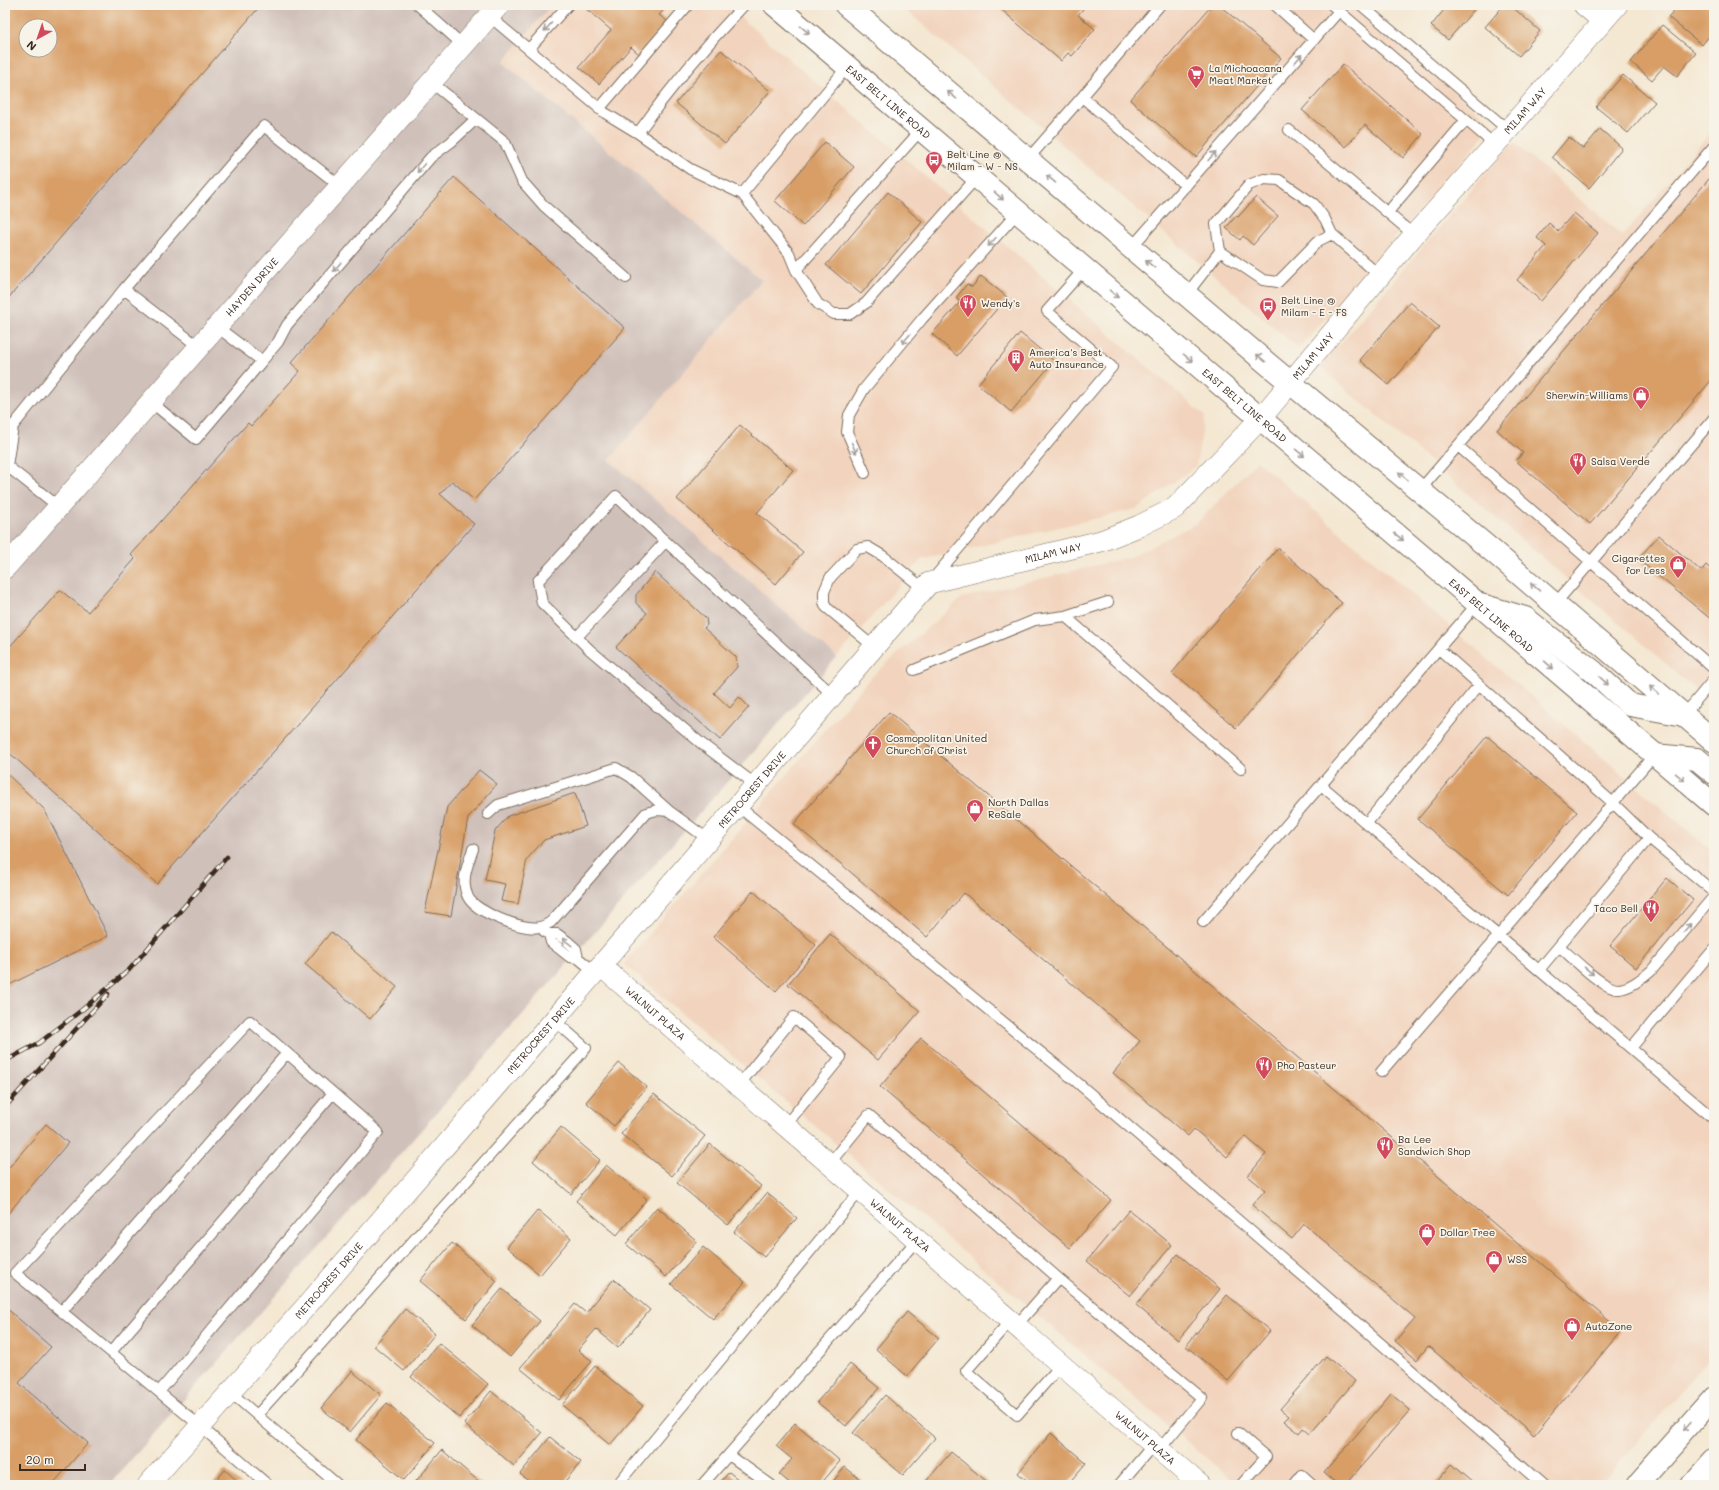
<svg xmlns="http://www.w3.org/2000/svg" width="1719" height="1490" font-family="Mali,sans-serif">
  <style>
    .built { fill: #f2d4be }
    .industrial { fill: #cfc0ba; fill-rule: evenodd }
    .building { fill: #d89e66; fill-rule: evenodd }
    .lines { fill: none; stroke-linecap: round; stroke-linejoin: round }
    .service-casing { stroke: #7c6c5d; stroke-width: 12 }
    .minor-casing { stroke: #7c6c5d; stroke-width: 22 }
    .secondary-casing { stroke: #7c6c5d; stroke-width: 24 }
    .primary-casing { stroke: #7c6c5d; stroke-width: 24 }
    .service { stroke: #fff; stroke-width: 10 }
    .minor { stroke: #fff; stroke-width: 21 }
    .secondary { stroke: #fff; stroke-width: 22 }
    .primary { stroke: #fff; stroke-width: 22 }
    .rail-casing { stroke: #3b2a1e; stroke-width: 4.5 }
    .rail { stroke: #f7f3e8; stroke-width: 3; stroke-dasharray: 9; stroke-linecap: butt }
    .oneway { stroke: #a79f9a }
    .labels { text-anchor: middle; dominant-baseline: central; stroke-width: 3.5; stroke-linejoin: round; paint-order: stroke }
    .poi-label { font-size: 10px; fill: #3b2a1e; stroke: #f7f3e8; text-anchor: start }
    .street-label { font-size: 10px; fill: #3b2a1e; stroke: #f7f3e8 }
  </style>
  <rect width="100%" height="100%" fill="#f7f3e8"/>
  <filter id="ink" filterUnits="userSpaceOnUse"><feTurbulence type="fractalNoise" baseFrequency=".025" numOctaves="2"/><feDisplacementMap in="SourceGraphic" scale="8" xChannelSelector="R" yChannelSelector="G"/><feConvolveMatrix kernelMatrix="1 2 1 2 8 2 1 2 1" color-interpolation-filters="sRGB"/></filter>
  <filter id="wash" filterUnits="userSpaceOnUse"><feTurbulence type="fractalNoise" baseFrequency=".012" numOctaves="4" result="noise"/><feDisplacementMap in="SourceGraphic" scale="16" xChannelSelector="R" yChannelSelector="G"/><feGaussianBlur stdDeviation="0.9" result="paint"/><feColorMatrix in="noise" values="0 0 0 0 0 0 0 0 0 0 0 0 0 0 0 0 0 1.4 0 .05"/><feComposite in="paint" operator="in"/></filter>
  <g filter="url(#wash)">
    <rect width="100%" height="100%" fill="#f4e8d3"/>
    <!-- built -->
    <path class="built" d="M551,5H726L1205,416L1196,466L1136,509L921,560L837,657L608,460L762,280L503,62Z
      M900,5H1352L1493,125L1299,349Z
      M1714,128V705L1320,367L1513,142L1623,236Z
      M1257,461L1714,853V1353L1600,1485H1238L624,964L870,678L962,598L1130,557L1197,523Z"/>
    <!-- industrial -->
    <path class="industrial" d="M5,5H551L503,62L762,280L609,460L837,657L109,1485H5ZM26,26H50V50H26Z"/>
    <g id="blocks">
      <!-- building -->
      <path class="building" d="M5,5H261L5,302ZM26,26H50V50H26Z
        M588,5H661L665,9L659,15L667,21L639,54L631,47L599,84L579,67L611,30L585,8Z
        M996,5H1086L1078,15L1095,29L1072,56L1068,53L1061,61Z
        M1212,5H1219L1281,58L1196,157L1130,100Z
        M1448,5H1478L1448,40L1431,26Z
        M1504,5H1510L1540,31L1519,56L1485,27Z
        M1679,5H1714V30L1702,45L1668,17Z
        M1662,25L1696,53L1677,76L1664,66L1652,80L1631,62Z
        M721,50L770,91L725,144L676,103Z
        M1343,64L1423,134L1403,158L1365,125L1346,147L1302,110Z
        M1623,75L1655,102L1628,133L1596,107Z
        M1600,129L1622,148L1589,188L1552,157L1569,137L1583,149Z
        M825,142L854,167L803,226L775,201Z
        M1714,173V377L1590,524L1516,461L1523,453L1497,430Z
        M454,177L625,328L474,500L452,481L440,494L474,524L157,884L5,749V652L60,590L88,612L135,559L131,555L248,423L251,426L300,371L291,363Z
        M888,192L922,222L861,294L826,265Z
        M1256,197L1278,216L1253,245L1243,236L1240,240L1226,228L1236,216L1238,217Z
        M1574,213L1598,233L1541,301L1517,280L1546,246L1537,238L1549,223L1558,231Z
        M981,276L1007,297L957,356L932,334L960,302L956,298L967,284L972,287Z
        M1410,302L1439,327L1389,385L1360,360Z
        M1020,333L1054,361L1011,412L978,384Z
        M740,425L793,470L757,513L803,552L776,584L677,499Z
        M1659,535L1701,571L1706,565L1714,572V620L1713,621L1638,559Z
        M1278,548L1342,603L1236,728L1172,673Z
        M655,572L706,618L707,625L704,628L736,657L737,667L714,693L730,708L739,697L749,707L720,740L616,647L647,613L636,603V595Z
        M889,712L1621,1331L1534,1435L1428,1346L1417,1360L1395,1341L1415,1318L1304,1224L1292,1239L1252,1205L1265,1190L1248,1176L1266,1154L1245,1136L1227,1157L1194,1129L1188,1136L1113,1073L1140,1041L964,893L927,937L794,824Z
        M1487,736L1577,812L1508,895L1418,819Z
        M479,770L497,784L468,818L451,916L425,912L447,807Z
        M5,772L44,809L108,936L5,987Z
        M575,793L586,826L544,840L527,859L518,904L501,901L505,884L485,880L495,831L508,816Z
        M1667,878L1693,900L1636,968L1610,946Z
        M753,891L816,945L776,991L713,937Z
        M331,932L397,987L370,1019L305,964Z
        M830,934L920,1011L878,1060L788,984Z
        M921,1038L1111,1200L1070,1248L880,1087Z
        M619,1063L647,1087L614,1126L586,1102Z
        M654,1094L705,1136L672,1176L621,1134Z
        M46,1124L68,1143L5,1217V1172Z
        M561,1127L600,1160L571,1194L533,1161Z
        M710,1144L761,1186L728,1225L677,1183Z
        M606,1165L647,1199L617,1235L576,1201Z
        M767,1193L797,1218L764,1257L734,1232Z
        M657,1207L697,1241L666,1277L626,1244Z
        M538,1210L571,1238L540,1275L507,1247Z
        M1129,1210L1172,1245L1130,1296L1087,1261Z
        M452,1243L497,1281L466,1319L420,1281Z
        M703,1247L745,1282L713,1319L671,1284Z
        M1178,1254L1220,1289L1178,1340L1136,1305Z
        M614,1279L650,1310L618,1348L596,1329L578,1350L592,1361L559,1400L520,1368L575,1304L586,1313Z
        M502,1289L540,1321L510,1357L472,1325Z
        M1227,1295L1270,1331L1228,1381L1186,1346Z
        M5,1307L51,1347L19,1383L88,1443L52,1485H5Z
        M405,1309L435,1334L404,1371L374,1346Z
        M907,1312L939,1338L907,1376L876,1349Z
        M439,1343L488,1384L459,1418L411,1377Z
        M1326,1356L1355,1381L1310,1434L1303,1428L1299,1433L1284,1421L1289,1416L1280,1409Z
        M850,1364L879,1388L846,1426L817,1402Z
        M595,1366L643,1406L610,1445L562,1405Z
        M352,1371L381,1395L350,1432L321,1408Z
        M491,1391L542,1433L514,1466L464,1424Z
        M1391,1394L1410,1410L1345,1485H1338L1324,1473Z
        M885,1395L935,1438L903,1475L853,1433Z
        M387,1403L435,1443L404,1480L356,1440Z
        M795,1423L840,1461L820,1485H792L779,1474L792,1459L776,1446Z
        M1051,1433L1086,1463L1067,1485H1032L1018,1473Z
        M550,1437L581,1462L562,1485H533L520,1474Z
        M442,1450L483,1485H413Z
        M951,1452L991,1485H923Z
        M1452,1464L1476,1485H1434Z
        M845,1467L867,1485H830Z
        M225,1470L242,1485H212Z
        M729,1472L745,1485H718Z"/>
    </g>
  </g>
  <g filter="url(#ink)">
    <use href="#blocks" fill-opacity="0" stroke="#7c6c5d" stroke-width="1"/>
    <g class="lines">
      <defs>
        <path id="service" d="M418,5L464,46
          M1275,5L1314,40
          M1332,5L1495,145
          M1361,5L1508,130
          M489,16L605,113L638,133
          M529,49L568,5
          M847,67L742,194L789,253L796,270L818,304L834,314H850L866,303L977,177
          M431,82L505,142L522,181L544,206L626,278
          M1082,97L1160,5
          M599,109L688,5
          M1289,130L1414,235
          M1028,159L1082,97L1186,186
          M742,194L690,169L638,133C670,88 706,45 744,5
          M1388,212L1466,120
          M1131,248L1339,11
          M1220,251L1263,280L1278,282L1318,241L1332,234
          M796,270L921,130
          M1186,295L1220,251L1216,224L1249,185L1264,179L1279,180L1314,204L1325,219L1332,234L1380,276
          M217,327L262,361L278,342L287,325L431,157L451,142L476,119
          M199,347L124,289L264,126L340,186
          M151,402L196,439L262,361
          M1458,446L1714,669
          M7,466L13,426L124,289
          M5,467L7,466L59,507
          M865,473L847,432L849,415L864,389L922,319L1018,212
          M1420,490L1714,146
          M932,580L1112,367L1047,311L1084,269
          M1477,604L1321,785L1714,1119
          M1555,604L1714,418
          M1065,616L1241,769
          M577,637L665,542
          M874,647L826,607L824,602V592L830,578L857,549L868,547L883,556L924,589
          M1439,649L1613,803L1649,838L1539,970
          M914,670L1035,620L1065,616L1108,602
          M1684,715L1714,679
          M756,785L702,744L590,650L542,603L538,581L616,496L833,695
          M738,806L1072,1078L1309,1281L1543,1485
          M488,814L498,805L616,768L631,777L669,811
          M1366,824L1479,685
          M1649,838L1714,892
          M473,849C468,864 460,881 468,897C475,912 524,931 540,927C544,926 548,924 551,922L646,813L657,810L669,811L709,840
          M1203,922L1321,785
          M544,931L549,934H557L567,941L576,949L578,958
          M549,934L551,942L570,957L578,958L595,972
          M1559,946C1571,956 1603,990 1619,989C1630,988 1643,978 1651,971L1714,896
          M1631,1048L1714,949
          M1381,1072L1654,755
          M739,1085L794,1017L841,1057L785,1126
          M829,1164L869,1115L946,1180L1058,1278L1016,1326
          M1058,1278L1202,1398L1159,1450
          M62,1311L287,1053
          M1010,1321L966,1371L1017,1415L1061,1365
          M111,1352L333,1093
          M159,1392L378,1132L250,1021L15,1273L200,1426L268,1485
          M230,1392L338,1485
          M257,1415L586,1048L554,1020
          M1238,1433L1266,1457L1241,1485
          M729,1455L771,1485
          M617,1485L860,1191
          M702,1485L917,1240
          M1119,1485L1153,1445
          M1294,1485L1302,1475L1313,1485"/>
        <g id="minor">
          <path d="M1584,5L1603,21"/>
          <path id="s1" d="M5,568L499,5"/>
          <path id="s2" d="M601,966L1200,1485"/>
          <path id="s3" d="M148,1485L310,1302L554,1020L929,583L1101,541L1139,526L1175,508L1260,419L1414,235L1508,130L1617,5"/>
        </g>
        <path id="secondary" d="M1636,1485L1714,1397
          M1691,1485L1714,1459"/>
        <g id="primary">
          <path id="s4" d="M775,5L1714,805"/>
          <path d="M846,5L1269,365L1496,554L1714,741"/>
          <path d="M1485,606L1525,618L1594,672L1630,705L1684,715"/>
          <path d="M1654,755L1697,759L1714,773"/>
        </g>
      </defs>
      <!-- service casing -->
      <use href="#service" class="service-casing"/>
      <!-- minor casing -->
      <use href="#minor" class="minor-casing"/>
      <!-- secondary casing -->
      <use href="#secondary" class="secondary-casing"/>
      <!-- primary casing -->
      <use href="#primary" class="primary-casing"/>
      <!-- service -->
      <use href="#service" class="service"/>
      <!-- minor -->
      <use href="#minor" class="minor"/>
      <!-- secondary -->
      <use href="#secondary" class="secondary"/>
      <!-- primary -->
      <use href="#primary" class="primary"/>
      <defs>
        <path id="rail" d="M5,1061L39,1043L83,1009L129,970L227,857
          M5,1107L108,994"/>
      </defs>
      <!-- rail casing -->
      <use href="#rail" class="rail-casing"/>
      <!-- rail -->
      <use href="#rail" class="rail"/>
    </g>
    <!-- one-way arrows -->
    <defs><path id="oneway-shaft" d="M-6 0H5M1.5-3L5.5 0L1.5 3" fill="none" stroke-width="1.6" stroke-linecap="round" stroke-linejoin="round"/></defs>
    <g class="oneway">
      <use href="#oneway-shaft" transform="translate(548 27) rotate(132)"/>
      <use href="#oneway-shaft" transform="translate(805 30) rotate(40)"/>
      <use href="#oneway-shaft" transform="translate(1298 59) rotate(-49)"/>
      <use href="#oneway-shaft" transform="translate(952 95) rotate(-140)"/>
      <use href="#oneway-shaft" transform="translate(1212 156) rotate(-49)"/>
      <use href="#oneway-shaft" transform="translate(421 168) rotate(130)"/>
      <use href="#oneway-shaft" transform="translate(1051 179) rotate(-140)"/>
      <use href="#oneway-shaft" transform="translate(999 196) rotate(41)"/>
      <use href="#oneway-shaft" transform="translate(992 242) rotate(132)"/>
      <use href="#oneway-shaft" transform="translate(1150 264) rotate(-140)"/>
      <use href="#oneway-shaft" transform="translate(337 267) rotate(130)"/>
      <use href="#oneway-shaft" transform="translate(1114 294) rotate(40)"/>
      <use href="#oneway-shaft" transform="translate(906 339) rotate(130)"/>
      <use href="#oneway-shaft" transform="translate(1188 358) rotate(40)"/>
      <use href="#oneway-shaft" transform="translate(1261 358) rotate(-140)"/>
      <use href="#oneway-shaft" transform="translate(854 448) rotate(66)"/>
      <use href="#oneway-shaft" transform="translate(1300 453) rotate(40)"/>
      <use href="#oneway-shaft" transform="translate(1403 476) rotate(-140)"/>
      <use href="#oneway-shaft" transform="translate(1399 537) rotate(40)"/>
      <use href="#oneway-shaft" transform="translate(1535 587) rotate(-139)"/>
      <use href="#oneway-shaft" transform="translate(1549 665) rotate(41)"/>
      <use href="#oneway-shaft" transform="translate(1604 681) rotate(43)"/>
      <use href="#oneway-shaft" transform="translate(1654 690) rotate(-139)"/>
      <use href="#oneway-shaft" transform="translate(1680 777) rotate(40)"/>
      <use href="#oneway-shaft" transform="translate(1687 928) rotate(-50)"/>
      <use href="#oneway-shaft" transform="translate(567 942) rotate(-142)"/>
      <use href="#oneway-shaft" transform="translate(1589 971) rotate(40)"/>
      <use href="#oneway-shaft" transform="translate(1688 1426) rotate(131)"/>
    </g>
  </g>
  <!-- icons -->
  <defs>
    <symbol id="supermarket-pin" viewBox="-11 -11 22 30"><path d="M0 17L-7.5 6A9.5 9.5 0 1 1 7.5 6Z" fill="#d1495b" stroke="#f7f3e8"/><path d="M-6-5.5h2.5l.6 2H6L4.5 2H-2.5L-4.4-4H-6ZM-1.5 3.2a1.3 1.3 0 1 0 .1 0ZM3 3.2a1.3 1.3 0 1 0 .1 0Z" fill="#fff"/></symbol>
    <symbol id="bus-pin" viewBox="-11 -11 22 30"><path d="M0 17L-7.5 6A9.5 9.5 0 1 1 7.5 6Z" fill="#d1495b" stroke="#f7f3e8"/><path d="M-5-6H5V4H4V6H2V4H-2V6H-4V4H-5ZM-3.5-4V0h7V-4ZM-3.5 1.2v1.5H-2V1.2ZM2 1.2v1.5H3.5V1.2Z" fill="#fff"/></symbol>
    <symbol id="restaurant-pin" viewBox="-11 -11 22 30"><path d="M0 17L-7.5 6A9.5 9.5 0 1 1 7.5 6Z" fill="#d1495b" stroke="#f7f3e8"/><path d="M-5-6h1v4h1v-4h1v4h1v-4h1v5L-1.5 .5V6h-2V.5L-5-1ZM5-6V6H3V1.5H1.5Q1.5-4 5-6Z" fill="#fff"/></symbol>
    <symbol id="building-pin" viewBox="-11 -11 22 30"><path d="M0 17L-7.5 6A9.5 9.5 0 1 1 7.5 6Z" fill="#d1495b" stroke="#f7f3e8"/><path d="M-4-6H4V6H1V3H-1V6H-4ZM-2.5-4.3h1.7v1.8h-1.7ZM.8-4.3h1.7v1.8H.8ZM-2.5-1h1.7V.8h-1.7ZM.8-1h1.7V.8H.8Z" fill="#fff"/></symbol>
    <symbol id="shop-pin" viewBox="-11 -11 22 30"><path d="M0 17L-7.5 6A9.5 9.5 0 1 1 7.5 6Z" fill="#d1495b" stroke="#f7f3e8"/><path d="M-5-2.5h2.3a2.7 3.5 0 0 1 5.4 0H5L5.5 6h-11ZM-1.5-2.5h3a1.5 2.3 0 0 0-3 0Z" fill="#fff"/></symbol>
    <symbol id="church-pin" viewBox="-11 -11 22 30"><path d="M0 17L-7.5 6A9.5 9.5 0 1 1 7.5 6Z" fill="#d1495b" stroke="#f7f3e8"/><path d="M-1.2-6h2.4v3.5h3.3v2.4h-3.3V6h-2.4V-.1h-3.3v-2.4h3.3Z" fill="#fff"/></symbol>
  </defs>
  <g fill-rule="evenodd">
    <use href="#supermarket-pin" x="1186" y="64" width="20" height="27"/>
    <use href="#bus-pin" x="924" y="150" width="20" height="27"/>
    <use href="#restaurant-pin" x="958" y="293" width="20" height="27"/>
    <use href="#bus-pin" x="1258" y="296" width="20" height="27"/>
    <use href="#building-pin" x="1006" y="348" width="20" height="27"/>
    <use href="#shop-pin" x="1631" y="385" width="20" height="27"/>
    <use href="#restaurant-pin" x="1568" y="451" width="20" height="27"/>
    <use href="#shop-pin" x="1668" y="554" width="20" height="27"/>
    <use href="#church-pin" x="863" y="734" width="20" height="27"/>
    <use href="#shop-pin" x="965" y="798" width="20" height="27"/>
    <use href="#restaurant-pin" x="1641" y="898" width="20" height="27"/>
    <use href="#restaurant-pin" x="1254" y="1055" width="20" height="27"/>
    <use href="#restaurant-pin" x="1375" y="1135" width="20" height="27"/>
    <use href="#shop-pin" x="1417" y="1222" width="20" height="27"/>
    <use href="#shop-pin" x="1484" y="1249" width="20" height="27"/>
    <use href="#shop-pin" x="1562" y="1316" width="20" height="27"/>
  </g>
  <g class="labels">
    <!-- poi labels -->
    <g class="poi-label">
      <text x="1209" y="68">La Michoacana<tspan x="1209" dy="12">Meat Market</tspan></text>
      <text x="947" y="154">Belt Line @<tspan x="947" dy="12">Milam - W - NS</tspan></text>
      <text x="1281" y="300">Belt Line @<tspan x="1281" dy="12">Milam - E - FS</tspan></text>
      <text x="981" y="303">Wendy's</text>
      <text x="1029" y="352">America's Best<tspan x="1029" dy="12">Auto Insurance</tspan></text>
      <text x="1628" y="395" text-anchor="end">Sherwin-Williams</text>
      <text x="1591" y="461">Salsa Verde</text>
      <text x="1665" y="558" text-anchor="end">Cigarettes<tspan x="1665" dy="12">for Less</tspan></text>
      <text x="886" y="738">Cosmopolitan United<tspan x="886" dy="12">Church of Christ</tspan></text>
      <text x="988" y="802">North Dallas<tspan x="988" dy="12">ReSale</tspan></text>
      <text x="1638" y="908" text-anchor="end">Taco Bell</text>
      <text x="1277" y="1065">Pho Pasteur</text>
      <text x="1398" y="1139">Ba Lee<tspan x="1398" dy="12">Sandwich Shop</tspan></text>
      <text x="1440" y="1232">Dollar Tree</text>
      <text x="1507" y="1259">WSS</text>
      <text x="1585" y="1326">AutoZone</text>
    </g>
    <!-- street labels -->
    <g class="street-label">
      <text stroke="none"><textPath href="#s4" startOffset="149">EAST BELT LINE ROAD</textPath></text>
      <text stroke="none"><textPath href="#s3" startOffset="1981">MILAM WAY</textPath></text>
      <text stroke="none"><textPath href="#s1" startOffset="374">HAYDEN DRIVE</textPath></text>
      <text stroke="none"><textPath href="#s3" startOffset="1657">MILAM WAY</textPath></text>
      <text stroke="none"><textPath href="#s4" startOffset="617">EAST BELT LINE ROAD</textPath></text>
      <text stroke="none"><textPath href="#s3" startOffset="1321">MILAM WAY</textPath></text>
      <text stroke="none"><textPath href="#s4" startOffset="941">EAST BELT LINE ROAD</textPath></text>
      <text stroke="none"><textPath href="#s3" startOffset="921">METROCREST DRIVE</textPath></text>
      <text stroke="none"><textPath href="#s2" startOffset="72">WALNUT PLAZA</textPath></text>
      <text stroke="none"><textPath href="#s3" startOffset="597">METROCREST DRIVE</textPath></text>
      <text stroke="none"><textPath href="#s2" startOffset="396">WALNUT PLAZA</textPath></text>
      <text stroke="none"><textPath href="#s3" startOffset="273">METROCREST DRIVE</textPath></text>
      <text stroke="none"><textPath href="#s2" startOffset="720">WALNUT PLAZA</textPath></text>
    </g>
  </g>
  <!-- margin -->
  <rect width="1719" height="1490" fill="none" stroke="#f7f3e8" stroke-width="20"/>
  <!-- north arrow -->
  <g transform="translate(38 38) rotate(220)"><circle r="19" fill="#f7f3e8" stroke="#aca397"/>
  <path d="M0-3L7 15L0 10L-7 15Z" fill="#d1495b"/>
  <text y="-6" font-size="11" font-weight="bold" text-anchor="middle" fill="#3b2a1e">N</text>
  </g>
  <!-- scale -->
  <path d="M20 1464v6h65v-6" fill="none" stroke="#3b2a1e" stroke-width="2"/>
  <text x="26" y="1464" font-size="12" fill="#3b2a1e" stroke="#f7f3e8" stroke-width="3" paint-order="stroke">20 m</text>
</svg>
